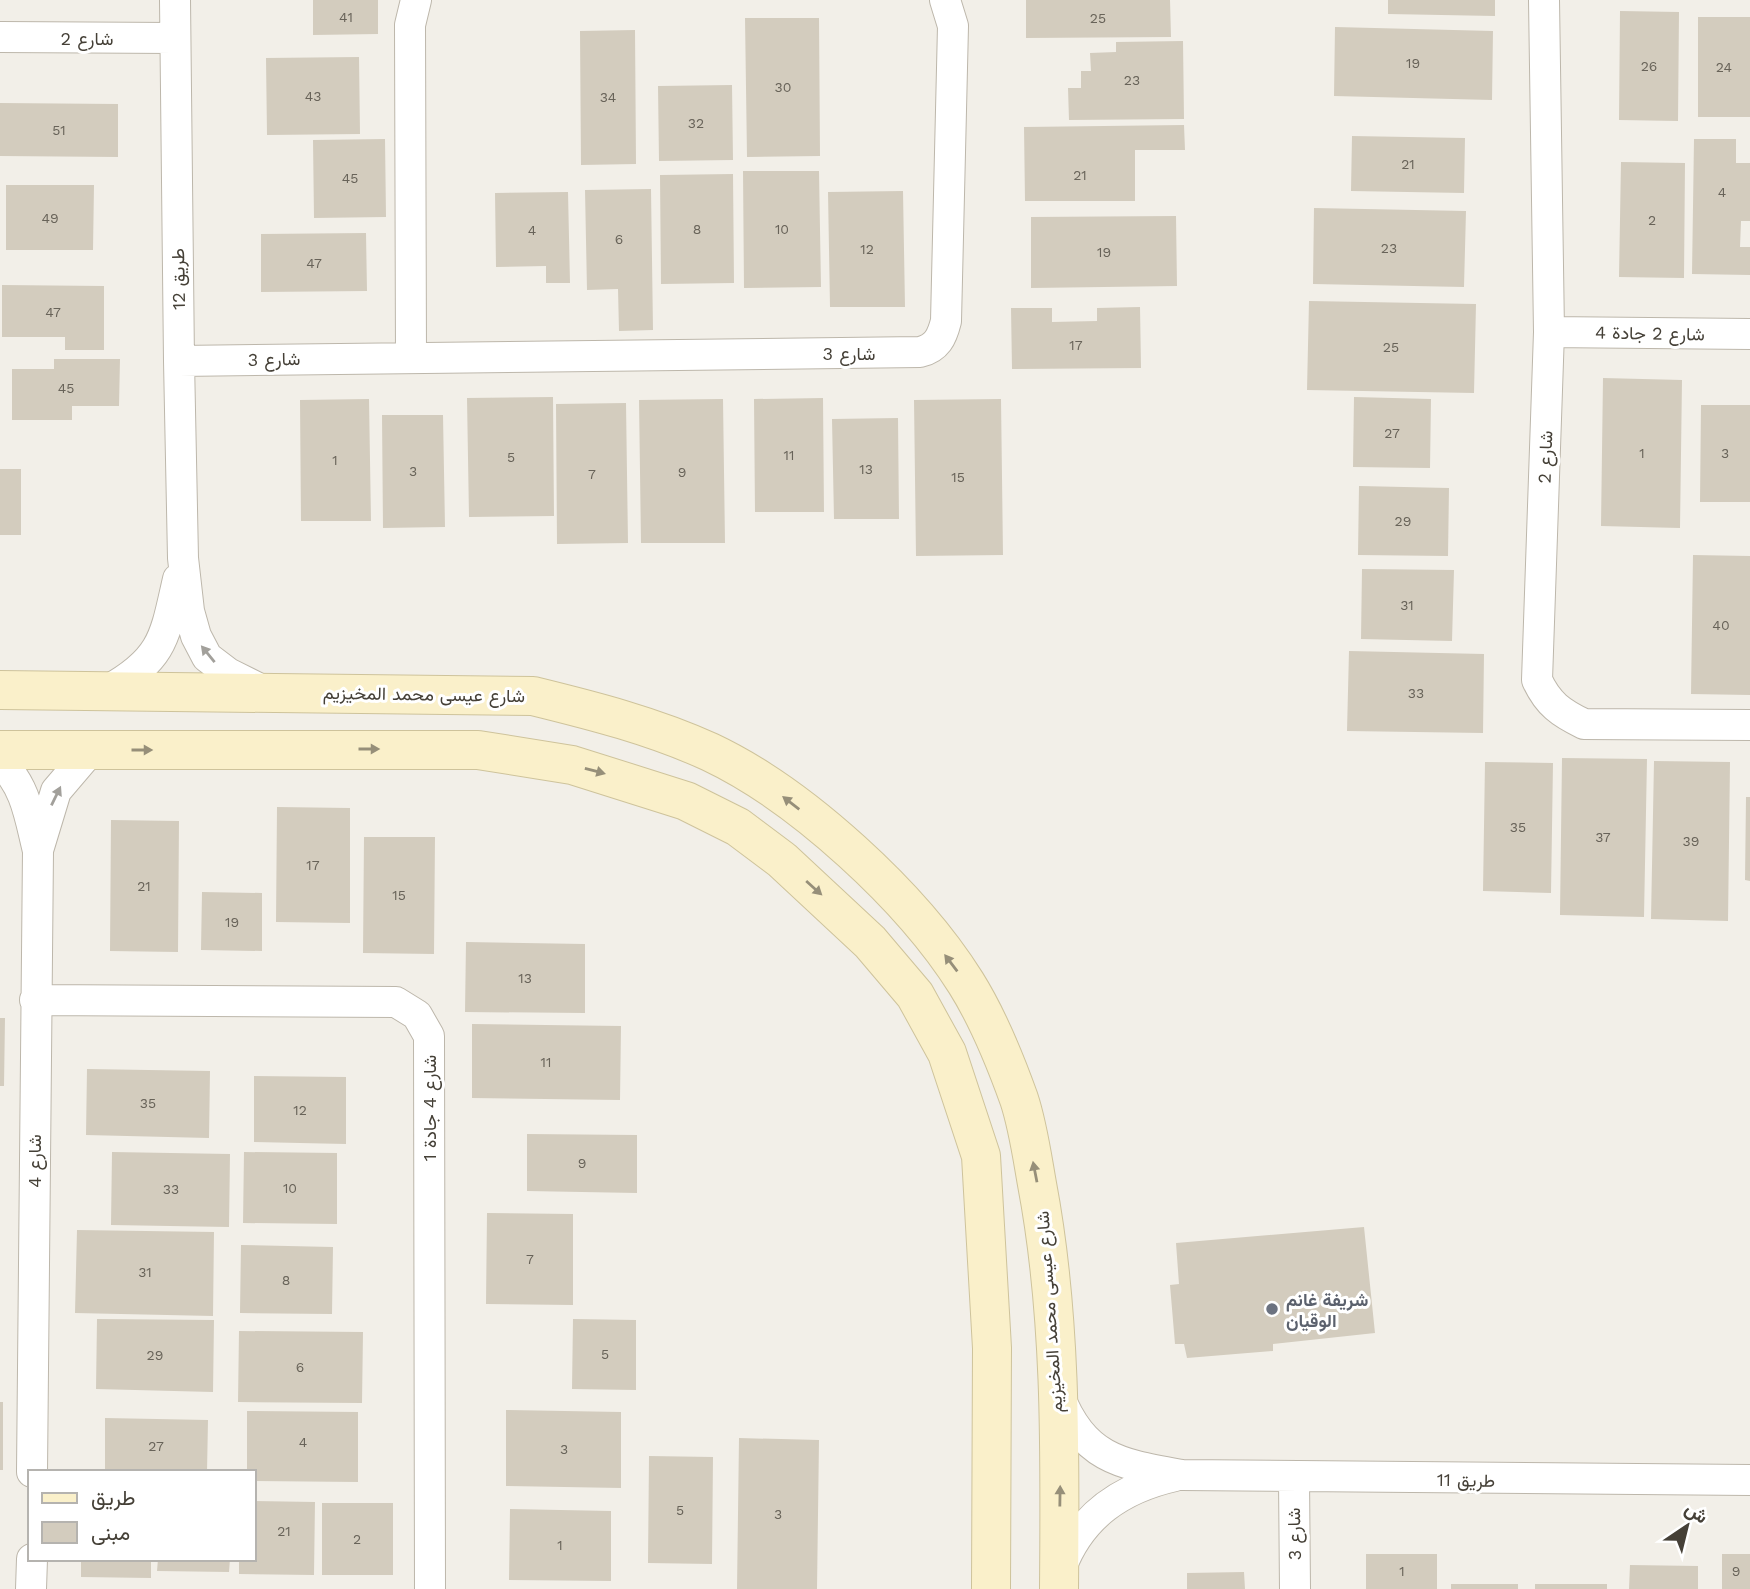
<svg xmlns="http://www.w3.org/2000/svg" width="1750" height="1589" font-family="'Work Sans',Vazirmatn,sans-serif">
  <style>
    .building { fill: #d3ccbe }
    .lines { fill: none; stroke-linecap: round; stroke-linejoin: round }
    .street-casing { stroke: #bdb7ab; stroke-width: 32 }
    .secondary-casing { stroke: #cec39b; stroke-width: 40 }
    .street { stroke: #fff; stroke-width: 30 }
    .secondary { stroke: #faf0ca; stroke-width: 38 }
    .oneway { fill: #a2a09b }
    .oneway2 { fill: #968f79 }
    .worship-dot { fill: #6b7280; stroke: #fff; stroke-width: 2.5 }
    .labels { text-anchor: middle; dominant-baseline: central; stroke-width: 6; stroke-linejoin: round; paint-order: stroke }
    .number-label { font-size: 14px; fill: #686359 }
    .street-label { font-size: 18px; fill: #454037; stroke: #fff }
    .worship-label { font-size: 18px; font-weight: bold; fill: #5b616d; stroke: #fff; text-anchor: start }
  </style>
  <rect width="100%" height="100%" fill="#f2efe8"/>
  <!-- building -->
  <path class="building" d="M313,0H378V34L313,35Z
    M1026,0H1170L1171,37L1026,38Z
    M1388,0H1495V16L1388,14Z
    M1620,11L1679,12L1678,121L1619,120Z
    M1698,17H1750V117H1698Z
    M745,18H819L820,156L747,157Z
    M1335,27L1493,31L1492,100L1334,96Z
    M635,30L636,164L581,165L580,31Z
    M1183,41L1184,119L1069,120L1068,88H1081V71H1091L1090,53L1116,52V42Z
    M359,57L360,134L267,135L266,58Z
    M732,85L733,160L659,161L658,86Z
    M0,103L118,104V157L0,156Z
    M1184,125L1185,150H1135V201H1025L1024,127Z
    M1352,136L1465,138L1464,193L1351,191Z
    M385,139L386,217L314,218L313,140Z
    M1694,139H1736V163H1750V221H1741L1740,247H1750V275L1692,274Z
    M1621,162L1685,163L1684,278L1619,277Z
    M743,171H819L821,287L744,288Z
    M733,174L734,283L661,284L660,175Z
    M6,185H94L93,250H6Z
    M651,189L653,330L619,331L618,289L587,290L585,190Z
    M903,191L905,307H830L828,192Z
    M568,192L570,283H546V266L496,267L495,193Z
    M1314,208L1466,211L1464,287L1313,284Z
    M1176,216L1177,286L1031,288V217Z
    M366,233L367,291L261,292V234Z
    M2,285L104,286V350H65V337H2Z
    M1309,301L1476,304L1474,393L1307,390Z
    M1140,307L1141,368L1012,369L1011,308H1052V322L1097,321V308Z
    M54,359H120L119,406H72V420H12V369H54Z
    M1603,378L1682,380L1680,528L1601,526Z
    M553,397L554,516L469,517L467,398Z
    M1354,397L1431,399L1430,468L1353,467Z
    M823,398L824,512H755L754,399Z
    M369,399L371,521H301L300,400Z
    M723,399L725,543H641L639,400Z
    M1001,399L1003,555L916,556L914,400Z
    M626,403L628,543L557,544L556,404Z
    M1701,405H1750V502H1700Z
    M382,415H443L445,527L383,528Z
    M898,418L899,519H834L832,419Z
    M0,469H21V535H0Z
    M1359,486L1449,488L1448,556L1358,555Z
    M1693,555L1750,556V695L1691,694Z
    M1362,569L1454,570L1452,641L1361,639Z
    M1349,651L1484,654L1483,733L1347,731Z
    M1562,758L1647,759L1644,917L1560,915Z
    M1654,761L1730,762L1728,921L1651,919Z
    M1485,762L1553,763L1551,893L1483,891Z
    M1746,797H1750V881L1745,880Z
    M277,807L350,808V923L276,922Z
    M111,820L179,821L178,952L110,951Z
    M364,837H435L434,954L363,953Z
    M202,892L262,893V951L201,950Z
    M466,942L585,944V1013L465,1012Z
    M0,1018H5L4,1086H0Z
    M472,1024L621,1026L620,1100L472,1098Z
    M87,1069L210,1071L209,1138L86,1135Z
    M254,1076L346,1077V1144L254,1142Z
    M527,1134L637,1135V1193L527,1191Z
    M112,1152L230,1154L229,1227L111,1225Z
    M244,1152L337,1153V1224L243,1223Z
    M487,1213L573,1214V1305L486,1304Z
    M1364,1227L1375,1333L1273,1344V1351L1187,1358L1184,1344H1175L1170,1285L1179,1284L1176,1243Z
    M77,1230L214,1232L213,1316L75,1313Z
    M241,1245L333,1247L332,1314L240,1313Z
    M97,1319L214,1320L213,1392L96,1389Z
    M573,1319L636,1320V1390L572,1389Z
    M239,1331L363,1332L362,1403L238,1402Z
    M0,1402H3V1470H0Z
    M506,1410L621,1412V1488L506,1486Z
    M247,1411L358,1412V1482L254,1481V1472H247Z
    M105,1418L208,1420L207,1472H105Z
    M739,1438L819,1440L817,1589H737Z
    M649,1456L713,1457L712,1564L648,1563Z
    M254,1501L315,1502L314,1575L239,1574V1559H254Z
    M322,1503H393V1575H322Z
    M510,1509L611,1511V1581L509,1580Z
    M1366,1554H1437V1589H1366Z
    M1722,1554H1750V1589H1722Z
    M81,1559H151V1578L81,1577Z
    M158,1559H230L229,1572L157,1571Z
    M1630,1565L1698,1566V1589H1629Z
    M1244,1572L1245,1589H1187V1573Z
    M1451,1584H1518V1589H1451Z
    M1535,1584H1607V1589H1535Z"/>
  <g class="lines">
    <defs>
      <path id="street" d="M175,0L179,361L183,558L189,611L196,636L207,657L228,673L264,691
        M1544,0L1549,332L1537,680C1548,704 1561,713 1584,724L1750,725
        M0,37L174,38
        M1549,332L1750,334
        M411,356L410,25L416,0
        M179,361L920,352C937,348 942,337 946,321L953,26L945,0
        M108,690C164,659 165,636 178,579
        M0,762C26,785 30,819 38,851L32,1472
        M39,847L56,791L91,750
        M35,1000L396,1002L417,1015L429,1036L430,1589
        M1058,1393C1084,1459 1119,1464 1182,1475L1750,1480
        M1294,1478L1295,1589
        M1061,1568C1081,1515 1122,1488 1175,1476
        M31,1589L32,1559"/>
      <path id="secondary" d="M0,690L533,696C594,711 653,726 710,752C801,795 912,897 966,983C988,1018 1005,1060 1019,1099C1028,1126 1032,1156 1037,1184C1062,1316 1060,1455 1059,1589
        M0,750H478L572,765L686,801L738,827L782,860L870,942L915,995L947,1053L981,1156L992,1348L991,1589"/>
    </defs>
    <!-- street casing -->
    <use href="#street" class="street-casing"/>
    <!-- secondary casing -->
    <use href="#secondary" class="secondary-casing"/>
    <!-- street -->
    <use href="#street" class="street"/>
    <!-- secondary -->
    <use href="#secondary" class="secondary"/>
  </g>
  <!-- one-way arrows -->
  <defs><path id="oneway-solid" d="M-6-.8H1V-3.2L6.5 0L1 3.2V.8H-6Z" transform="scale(1.75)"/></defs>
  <g class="oneway">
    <use href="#oneway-solid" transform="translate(208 654) rotate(-129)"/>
    <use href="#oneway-solid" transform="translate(56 796) rotate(-64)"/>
  </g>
  <g class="oneway2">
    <use href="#oneway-solid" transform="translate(369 749)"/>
    <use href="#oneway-solid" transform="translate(142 750)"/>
    <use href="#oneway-solid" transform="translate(595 771) rotate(15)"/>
    <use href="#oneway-solid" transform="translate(791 803) rotate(-142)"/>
    <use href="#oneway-solid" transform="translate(814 888) rotate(42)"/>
    <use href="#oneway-solid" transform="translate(951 963) rotate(-127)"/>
    <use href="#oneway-solid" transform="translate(1035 1172) rotate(-101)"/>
    <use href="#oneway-solid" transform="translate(1060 1496) rotate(-89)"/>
  </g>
  <!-- markers -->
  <circle class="worship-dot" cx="1272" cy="1309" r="7"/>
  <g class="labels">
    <!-- number labels -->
    <g class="number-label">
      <text x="346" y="17">41</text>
      <text x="1098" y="18">25</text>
      <text x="1413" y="63">19</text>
      <text x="1649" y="66">26</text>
      <text x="1724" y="67">24</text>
      <text x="1132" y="80">23</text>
      <text x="783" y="87">30</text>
      <text x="313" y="96">43</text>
      <text x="608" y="97">34</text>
      <text x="696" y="123">32</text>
      <text x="59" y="130">51</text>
      <text x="1408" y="164">21</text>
      <text x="1080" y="175">21</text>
      <text x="350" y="178">45</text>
      <text x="1722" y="192">4</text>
      <text x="50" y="218">49</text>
      <text x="1652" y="220">2</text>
      <text x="697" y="229">8</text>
      <text x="782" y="229">10</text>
      <text x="532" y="230">4</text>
      <text x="619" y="239">6</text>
      <text x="1389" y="248">23</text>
      <text x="867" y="249">12</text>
      <text x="1104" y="252">19</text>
      <text x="314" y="263">47</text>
      <text x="53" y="312">47</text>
      <text x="1076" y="345">17</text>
      <text x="1391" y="347">25</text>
      <text x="66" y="388">45</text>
      <text x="1392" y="433">27</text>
      <text x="1642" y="453">1</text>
      <text x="1725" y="453">3</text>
      <text x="789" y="455">11</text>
      <text x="511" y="457">5</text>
      <text x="335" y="460">1</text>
      <text x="866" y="469">13</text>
      <text x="413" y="471">3</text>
      <text x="682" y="472">9</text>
      <text x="592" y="474">7</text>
      <text x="958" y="477">15</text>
      <text x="1403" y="521">29</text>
      <text x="1407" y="605">31</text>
      <text x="1721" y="625">40</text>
      <text x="1416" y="693">33</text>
      <text x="1518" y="827">35</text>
      <text x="1603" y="837">37</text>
      <text x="1691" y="841">39</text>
      <text x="313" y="865">17</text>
      <text x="144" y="886">21</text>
      <text x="399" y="895">15</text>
      <text x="232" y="922">19</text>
      <text x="525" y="978">13</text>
      <text x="546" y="1062">11</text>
      <text x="148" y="1103">35</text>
      <text x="300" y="1110">12</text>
      <text x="582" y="1163">9</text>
      <text x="290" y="1188">10</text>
      <text x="171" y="1189">33</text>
      <text x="530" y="1259">7</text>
      <text x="145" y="1272">31</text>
      <text x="286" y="1280">8</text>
      <text x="605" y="1354">5</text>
      <text x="155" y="1355">29</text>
      <text x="300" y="1367">6</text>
      <text x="303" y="1442">4</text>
      <text x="156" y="1446">27</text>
      <text x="564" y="1449">3</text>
      <text x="680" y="1510">5</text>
      <text x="778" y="1514">3</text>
      <text x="284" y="1531">21</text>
      <text x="357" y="1539">2</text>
      <text x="560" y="1545">1</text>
      <text x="1402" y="1571">1</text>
      <text x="1736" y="1571">9</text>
    </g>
    <!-- street labels -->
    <g class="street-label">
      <text x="87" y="38">شارع 2</text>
      <text transform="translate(178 279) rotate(-91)">طريق 12</text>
      <text transform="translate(1650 333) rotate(1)">شارع 2 جادة 4</text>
      <text x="849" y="353">شارع 3</text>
      <text transform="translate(274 359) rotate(-1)">شارع 3</text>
      <text transform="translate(1545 457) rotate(-88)">شارع 2</text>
      <text transform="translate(424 694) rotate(1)">شارع عيسى محمد المخيزيم</text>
      <text transform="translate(429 1108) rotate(-90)">شارع 4 جادة 1</text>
      <text transform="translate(34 1161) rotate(-90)">شارع 4</text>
      <text transform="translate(1049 1312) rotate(-94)">شارع عيسى محمد المخيزيم</text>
      <text transform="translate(1466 1480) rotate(1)">طريق 11</text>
      <text transform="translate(1294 1534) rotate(-91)">شارع 3</text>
    </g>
    <!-- worship labels -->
    <g class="worship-label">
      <text x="1286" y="1299">شريفة غانم<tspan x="1286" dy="21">الوقيان</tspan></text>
    </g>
  </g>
  <!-- legend -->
  <rect x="28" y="1470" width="228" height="91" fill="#ffffff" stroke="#b5b3af" stroke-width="2"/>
  <rect x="42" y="1493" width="35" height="10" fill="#faf0ca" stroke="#b5b3af" stroke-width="2"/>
  <text x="91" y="1505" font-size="21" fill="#454037">طريق</text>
  <rect x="42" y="1522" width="35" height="21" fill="#d3ccbe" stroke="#b5b3af" stroke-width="2"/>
  <text x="91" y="1540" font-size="21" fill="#454037">مبنى</text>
  <!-- north arrow -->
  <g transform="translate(1687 1526) rotate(35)" stroke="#ffffff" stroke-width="5" paint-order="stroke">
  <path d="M0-5L12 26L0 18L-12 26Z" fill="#454037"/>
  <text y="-10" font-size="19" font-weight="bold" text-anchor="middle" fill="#454037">ش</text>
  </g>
</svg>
